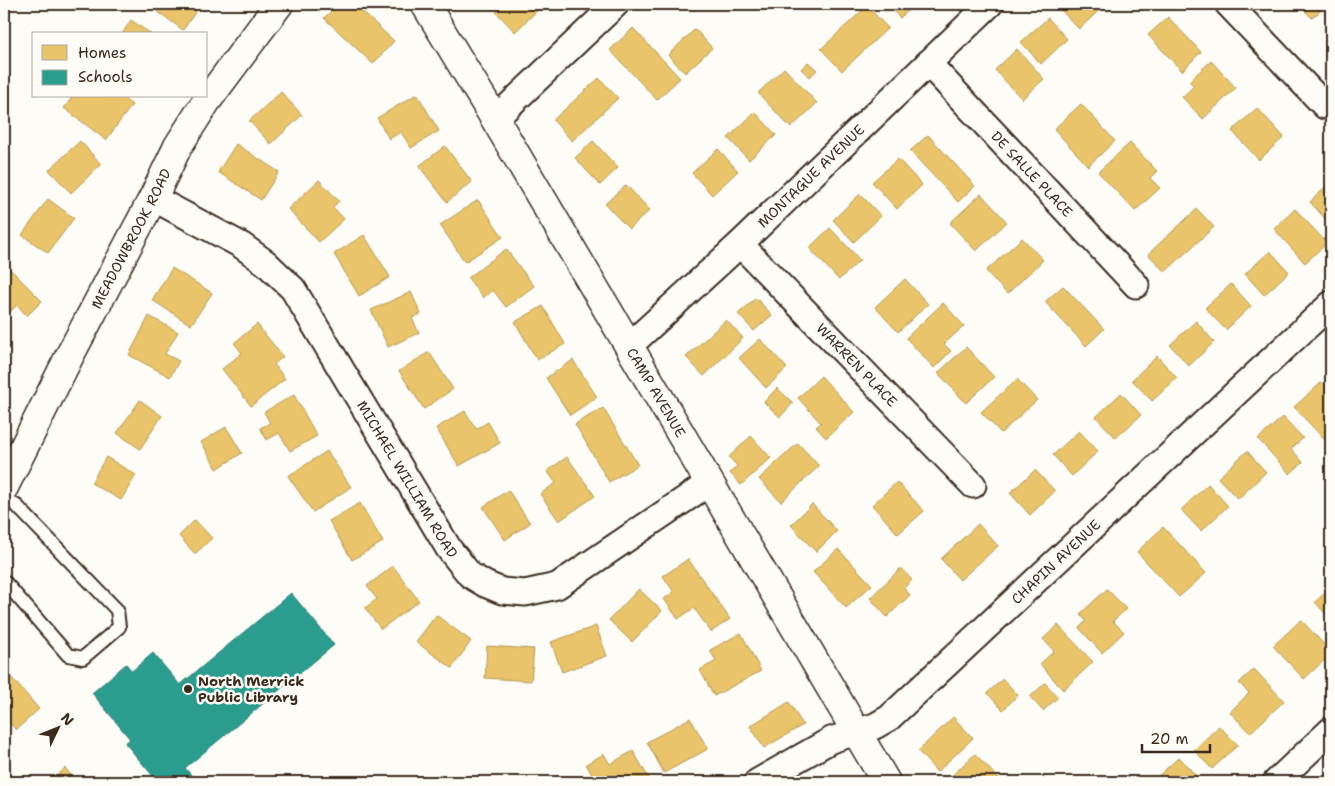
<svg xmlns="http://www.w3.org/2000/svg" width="1335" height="786" font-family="'Shantell Sans',sans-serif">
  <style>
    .homes { fill: #e9c46a; stroke: #b59653 }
    .schools { fill: #2a9d8f; stroke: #2f7a6d }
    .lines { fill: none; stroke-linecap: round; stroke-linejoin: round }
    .lane-casing { stroke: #3b2a1e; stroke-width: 16 }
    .street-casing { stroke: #3b2a1e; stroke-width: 29 }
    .secondary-casing { stroke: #3b2a1e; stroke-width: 31 }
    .lane { stroke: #fdfcf7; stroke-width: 12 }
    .street { stroke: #fdfcf7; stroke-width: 25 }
    .secondary { stroke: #fdfcf7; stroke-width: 28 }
    .poi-dot { fill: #3b2a1e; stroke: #fdfcf7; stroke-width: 2 }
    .labels { text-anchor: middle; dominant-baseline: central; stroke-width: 5; stroke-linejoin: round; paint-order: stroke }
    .street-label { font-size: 14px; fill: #3b2a1e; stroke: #fdfcf7 }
    .poi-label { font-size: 14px; font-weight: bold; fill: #3b2a1e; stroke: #fdfcf7; text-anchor: start }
  </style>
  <rect width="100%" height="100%" fill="#fdfcf7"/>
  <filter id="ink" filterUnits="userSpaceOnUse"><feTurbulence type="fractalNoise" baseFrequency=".02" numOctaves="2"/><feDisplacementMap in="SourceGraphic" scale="10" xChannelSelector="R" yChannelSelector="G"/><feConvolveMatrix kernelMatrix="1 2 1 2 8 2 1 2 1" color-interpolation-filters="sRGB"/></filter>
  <g filter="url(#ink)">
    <!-- homes -->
    <path class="homes" d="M162,4H201L183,30L157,11Z
      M338,4H354L394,41L373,64L324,18Z
      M505,4H538L541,7L515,32L496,12Z
      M887,4H915L900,18Z
      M1055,4H1106L1079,29Z
      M1298,4H1328L1312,18Z
      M867,6L888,28L842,71L821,49Z
      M1168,17L1201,52L1182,71L1148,35Z
      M1048,18L1067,39L1041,64L1021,42Z
      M131,20L151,34H122Z
      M633,28L680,78L657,100L610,50Z
      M695,29L712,48L685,73L668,55Z
      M1017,49L1044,79L1022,99L995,70Z
      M1211,61L1236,88L1203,119L1182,97L1194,86L1189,81Z
      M808,62L817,70L810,77L801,69Z
      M784,68L817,103L791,128L758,93Z
      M599,78L618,98L572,141L553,120Z
      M281,92L302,115L271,144L249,121Z
      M417,94L439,131L411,148L401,132L389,139L377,118Z
      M73,96H121L132,105L106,140L64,108Z
      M1081,104L1115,141L1088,166L1054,129Z
      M1257,108L1284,137L1259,160L1232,131Z
      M755,112L776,135L749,160L728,138Z
      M928,135L975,186L958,202L910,151Z
      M80,141L101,164L71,193L49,170Z
      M593,141L618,168L600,185L575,158Z
      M1130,143L1157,171L1150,178L1160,188L1135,211L1098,172Z
      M236,144L279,172L261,200L218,172Z
      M445,146L472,182L447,202L419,166Z
      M718,149L738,171L712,195L692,173Z
      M898,159L922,185L897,209L872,182Z
      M319,180L339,201L333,207L344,219L319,242L288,209Z
      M1331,182V225L1310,202Z
      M626,185L650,210L629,229L605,204Z
      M860,194L881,216L854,242L833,220Z
      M981,194L1007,222L976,251L950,223Z
      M48,199L74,218L48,253L22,235Z
      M478,200L503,237L465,262L440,225Z
      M1197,209L1214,227L1165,272L1148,254Z
      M1295,209L1327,243L1305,263L1274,229Z
      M830,228L860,260L839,280L809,248Z
      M364,235L390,277L359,296L334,254Z
      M1022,238L1043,260L1007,294L986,271Z
      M506,249L534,286L506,307L493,290L483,298L468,278Z
      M1270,251L1289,272L1264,295L1245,274Z
      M4,263L42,301L27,316L17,305L5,317L4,316Z
      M172,268L212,293L191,325L152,300Z
      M905,279L928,304L898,332L875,307Z
      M1231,284L1251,306L1226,330L1205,308Z
      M1063,286L1104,329L1086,346L1045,302Z
      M411,292L421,314L412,318L419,333L388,347L371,310Z
      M756,298L772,315L754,331L738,314Z
      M943,303L964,326L944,344L951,351L934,368L906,338Z
      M543,306L565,344L537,360L515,322Z
      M149,316L178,332L165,354L179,361L170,377L129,355Z
      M726,320L743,338L704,376L686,357Z
      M1196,321L1214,342L1189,366L1170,345Z
      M257,324L283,357L274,364L285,379L251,406L222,369L242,353L234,343Z
      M760,339L787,368L766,388L739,358Z
      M966,347L994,377L966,403L938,373Z
      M429,352L453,389L424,409L399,371Z
      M1157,356L1177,378L1152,401L1132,380Z
      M573,360L597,397L570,415L546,378Z
      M821,376L854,412L826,438L816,427L821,423L798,398Z
      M1017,379L1037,400L1001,433L981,412Z
      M1322,382L1331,392V409L1329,412L1331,414V435L1325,440L1294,407Z
      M777,388L793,403L780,417L764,402Z
      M1121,393L1141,415L1116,438L1096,417Z
      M294,395L317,436L290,451L279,433L267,440L260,428L270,423L264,412Z
      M140,400L162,416L140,449L117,433Z
      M603,408L638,465L609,482L575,424Z
      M465,411L476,429L488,422L500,443L459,466L436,428Z
      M1283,417L1303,438L1291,449L1303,462L1290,474L1258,439Z
      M226,427L242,453L217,469L201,442Z
      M1079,431L1098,451L1072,476L1053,455Z
      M751,436L771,458L741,485L730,473L737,466L729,457Z
      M798,443L819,466L781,502L759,479Z
      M327,451L351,487L313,512L288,476Z
      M1247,451L1266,472L1238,499L1218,478Z
      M106,457L136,475L121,500L91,483Z
      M567,457L595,496L559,521L540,494L556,483L547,471Z
      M1035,470L1055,491L1030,515L1010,493Z
      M897,482L924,511L898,534L872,505Z
      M1208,484L1228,506L1201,531L1181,510Z
      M508,490L530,523L505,540L483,507Z
      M360,503L383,542L352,560L329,521Z
      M812,504L837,531L816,552L791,525Z
      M195,520L212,538L195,554L179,536Z
      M978,524L998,546L960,580L941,559Z
      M1163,527L1206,573L1179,597L1137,552Z
      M838,549L872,585L846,608L813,572Z
      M688,559L730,619L711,632L694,608L678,619L664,599L674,592L663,576Z
      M393,566L419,601L381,629L365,608L377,599L367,586Z
      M901,568L912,580L904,588L910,595L887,617L870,598Z
      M1331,587V620L1315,602Z
      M639,589L662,611L632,642L609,620Z
      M1107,589L1126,609L1113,621L1124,632L1102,653L1079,628L1086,621L1080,614Z
      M436,615L471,641L452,668L416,642Z
      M1301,620L1331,652V654L1304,679L1273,646Z
      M1058,625L1093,662L1063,690L1040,664L1054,651L1043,639Z
      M596,626L607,656L562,672L551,642Z
      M741,633L761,671L714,696L700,670L716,661L710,650Z
      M487,646L534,649L531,681L485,678Z
      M4,669L39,709L16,730L4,717Z
      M1254,669L1284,701L1250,733L1230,712L1249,693L1239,683Z
      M1003,679L1018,695L1003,710L987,693Z
      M1045,683L1058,697L1043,711L1030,697Z
      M789,702L803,725L764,748L750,726Z
      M953,717L973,738L937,772L918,751Z
      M690,718L708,749L664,773L647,742Z
      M1219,726L1238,745L1212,769L1194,750Z
      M633,751L650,780L646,782H596L586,764L604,754L610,764Z
      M975,754L999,779L996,782H945Z
      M1179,757L1199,779L1196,782H1152Z
      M65,768L77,782H50Z"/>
    <!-- schools -->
    <path class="schools" d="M291,593L334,645L185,768L197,782H158L125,743L130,739L92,693L126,664L132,671L153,653L180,685Z"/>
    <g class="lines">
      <defs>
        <path id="lane" d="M4,498L17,506L117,610L119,627L83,658L68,655L4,581"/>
        <g id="street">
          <path d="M1228,4L1325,106"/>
          <path id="s1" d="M928,63L1136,285"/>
          <path d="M495,119L616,4"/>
          <path id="s2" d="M153,198L241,245L266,263L293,289L449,549L470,575L485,584L502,591L525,593L557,586L709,483"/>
          <path id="s3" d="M740,244L973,485"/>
          <path id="s4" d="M629,346L740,244L990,4"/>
          <path id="s5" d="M757,782L831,740L875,726L889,718L1331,304"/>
          <path d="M1276,782L1331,730"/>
        </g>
        <g id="secondary">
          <path id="s6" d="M425,4L495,119L886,782"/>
          <path id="s7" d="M4,487L70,355L153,198L178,146L206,102L279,4"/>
        </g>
      </defs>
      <!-- lane casing -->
      <use href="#lane" class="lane-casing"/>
      <!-- street casing -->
      <use href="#street" class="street-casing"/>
      <!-- secondary casing -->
      <use href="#secondary" class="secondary-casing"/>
      <!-- lane -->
      <use href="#lane" class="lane"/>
      <!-- street -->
      <use href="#street" class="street"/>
      <!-- secondary -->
      <use href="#secondary" class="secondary"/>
    </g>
  </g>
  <!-- markers -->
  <circle class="poi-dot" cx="188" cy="689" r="5"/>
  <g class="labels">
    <!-- street labels -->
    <g class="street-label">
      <text stroke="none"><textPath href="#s1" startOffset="152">DE SALLE PLACE</textPath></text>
      <text stroke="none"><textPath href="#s4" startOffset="249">MONTAGUE AVENUE</textPath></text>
      <text stroke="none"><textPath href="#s7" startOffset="279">MEADOWBROOK ROAD</textPath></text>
      <text stroke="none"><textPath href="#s3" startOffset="168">WARREN PLACE</textPath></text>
      <text stroke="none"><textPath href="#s6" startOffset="452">CAMP AVENUE</textPath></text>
      <text stroke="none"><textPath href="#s2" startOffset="390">MICHAEL WILLIAM ROAD</textPath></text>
      <text stroke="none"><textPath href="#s5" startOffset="376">CHAPIN AVENUE</textPath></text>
    </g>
    <!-- poi labels -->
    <g class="poi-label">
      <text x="198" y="681">North Merrick<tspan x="198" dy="16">Public Library</tspan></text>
    </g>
  </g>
  <!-- margin -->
  <rect width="1335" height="786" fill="none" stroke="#fdfcf7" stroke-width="20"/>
  <rect x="10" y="10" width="1315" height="766" fill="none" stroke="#3b2a1e" stroke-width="2" filter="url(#ink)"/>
  <!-- legend -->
  <rect x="32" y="32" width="175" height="65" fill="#fdfcf7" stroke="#afa8a0"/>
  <rect x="42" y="45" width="25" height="15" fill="#e9c46a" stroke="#afa8a0"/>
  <text x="78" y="58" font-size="15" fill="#3b2a1e">Homes</text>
  <rect x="42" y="70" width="25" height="15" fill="#2a9d8f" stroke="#afa8a0"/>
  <text x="78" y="82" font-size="15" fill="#3b2a1e">Schools</text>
  <!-- north arrow -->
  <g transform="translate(58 728) rotate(47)" stroke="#fdfcf7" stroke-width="4" paint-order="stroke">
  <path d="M0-4L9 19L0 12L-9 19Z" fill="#3b2a1e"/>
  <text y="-8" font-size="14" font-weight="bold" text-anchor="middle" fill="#3b2a1e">N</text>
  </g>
  <!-- scale -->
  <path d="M1142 744v8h68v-8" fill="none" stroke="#3b2a1e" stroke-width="2.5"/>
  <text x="1150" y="744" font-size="15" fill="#3b2a1e" stroke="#fdfcf7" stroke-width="4" paint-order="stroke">20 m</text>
</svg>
